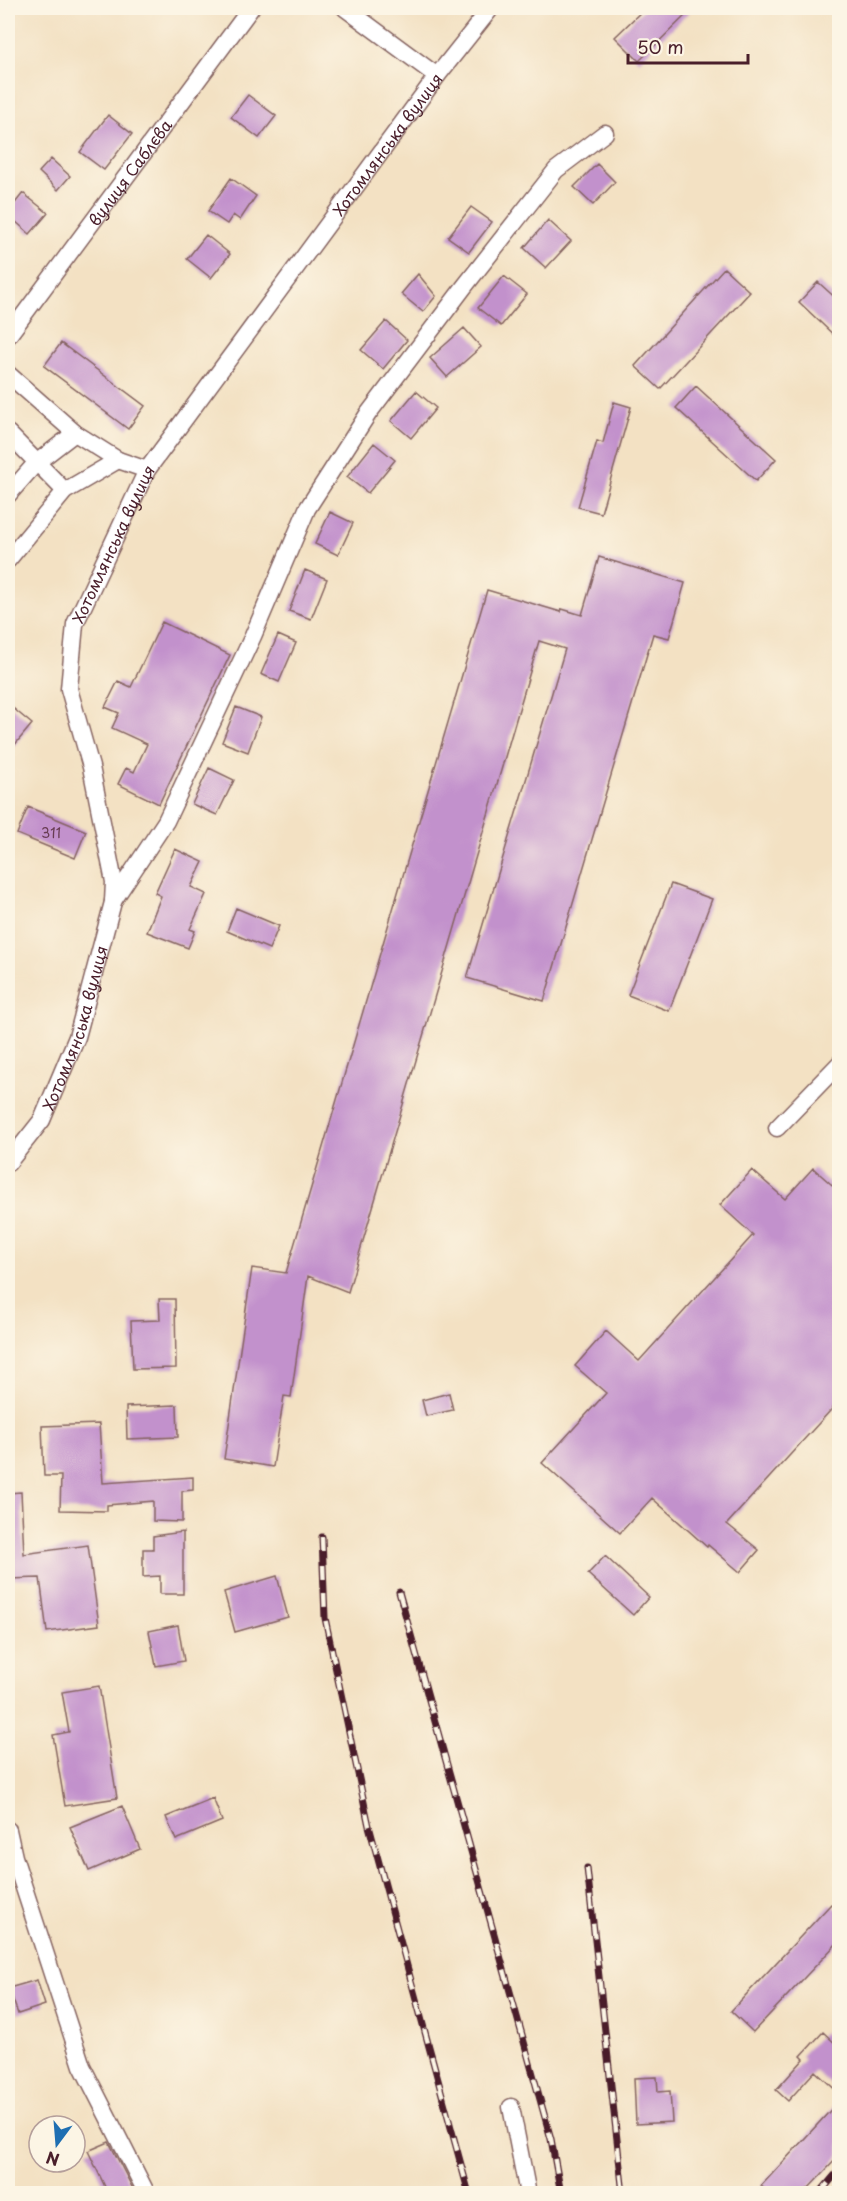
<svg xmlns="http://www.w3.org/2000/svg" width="847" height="2201" font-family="'Playpen Sans',sans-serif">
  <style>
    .building { fill: #c291cc }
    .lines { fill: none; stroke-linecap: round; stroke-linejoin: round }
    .minor-casing { stroke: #856360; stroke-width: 19 }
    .minor { stroke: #fff; stroke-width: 16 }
    .rail-casing { stroke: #4a1f2b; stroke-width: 7 }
    .rail { stroke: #fcf5e5; stroke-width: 4.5; stroke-dasharray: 14; stroke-linecap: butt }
    .labels { text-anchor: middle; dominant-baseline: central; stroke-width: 5; stroke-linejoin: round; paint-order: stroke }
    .number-label { font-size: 14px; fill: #683c53 }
    .street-label { font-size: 16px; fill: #4a1f2b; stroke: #fcf5e5 }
  </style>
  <rect width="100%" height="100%" fill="#fcf5e5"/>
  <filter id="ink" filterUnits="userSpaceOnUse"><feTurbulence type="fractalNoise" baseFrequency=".0167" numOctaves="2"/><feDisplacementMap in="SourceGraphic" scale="12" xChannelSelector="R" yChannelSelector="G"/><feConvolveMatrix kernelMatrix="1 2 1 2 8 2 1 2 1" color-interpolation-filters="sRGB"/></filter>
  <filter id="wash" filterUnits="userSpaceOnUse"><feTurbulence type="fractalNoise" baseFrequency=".008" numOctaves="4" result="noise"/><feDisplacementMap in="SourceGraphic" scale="24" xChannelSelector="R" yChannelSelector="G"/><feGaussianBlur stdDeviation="1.35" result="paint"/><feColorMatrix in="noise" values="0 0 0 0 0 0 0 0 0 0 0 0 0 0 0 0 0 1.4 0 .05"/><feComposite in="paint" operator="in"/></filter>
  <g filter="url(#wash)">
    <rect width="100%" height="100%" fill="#f3e1c3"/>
    <g id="blocks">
      <!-- building -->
      <path class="building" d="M645,8H693L639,61L615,37Z
        M248,95L276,116L259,138L231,117Z
        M108,115L132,134L104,170L80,152Z
        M51,159L70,176L58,190L39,172Z
        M597,164L615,182L593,205L574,187Z
        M231,178L256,196L240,220L233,215L227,224L208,211Z
        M23,193L48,213L30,234L8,215V212Z
        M471,207L492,222L469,252L448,237Z
        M548,220L571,241L546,268L524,248Z
        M206,235L230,254L211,278L187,259Z
        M724,268L750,292L660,389L635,366Z
        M418,274L436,296L423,312L401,294Z
        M504,276L527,294L501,326L478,308Z
        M818,282L840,302V341L799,302Z
        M386,321L407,340L383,369L361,350Z
        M464,328L481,347L447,377L430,358Z
        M61,343L145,406L128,429L44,366Z
        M696,386L776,459L756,481L676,408Z
        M416,391L436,408L411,438L391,421Z
        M614,402L631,407L601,513L578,507L597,441L603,443Z
        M374,443L395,460L368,493L347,477Z
        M330,512L353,523L338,555L315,544Z
        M599,557L685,583L669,638L653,634L544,1001L467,978L565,649L539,641L348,1292L308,1276L291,1397L284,1396L273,1467L224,1459L252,1268L286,1273L487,590L561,612L562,609L582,615Z
        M305,570L327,579L311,619L289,611Z
        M162,622L230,655L159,804L118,784L126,768L134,772L147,744L112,728L119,713L105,707L118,681L131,687Z
        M278,635L296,643L279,682L261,674Z
        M8,704L32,724L8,753Z
        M236,707L261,717L248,752L222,742Z
        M209,768L234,780L217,815L192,804Z
        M28,807L86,831L75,858L17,834Z
        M175,849L203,862L191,887L206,894L190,929L195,931L188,948L147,932L161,896L155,893Z
        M671,884L712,899L669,1011L628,995Z
        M236,908L279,926L269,949L227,931Z
        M813,1168L840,1192V1400L727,1524L759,1550L740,1572L708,1545L707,1547L652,1498L620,1533L542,1463L606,1393L575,1366L606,1331L639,1361L753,1235L720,1205L752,1170L785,1199Z
        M159,1299H175L176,1368L133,1369L131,1321L160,1320Z
        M449,1393L453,1410L426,1416L422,1400Z
        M177,1405L178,1437L127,1439L126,1407Z
        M99,1424L103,1483L193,1477V1490L182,1491V1522L153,1521V1501L107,1505V1511L60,1510L61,1476H44L42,1426Z
        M21,1492L24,1554L88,1545L99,1625L47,1632L40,1578L8,1579V1493Z
        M183,1532V1594H160V1576L143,1577V1549H153V1536Z
        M605,1556L649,1597L633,1615L588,1574Z
        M277,1576L288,1617L235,1632L224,1592Z
        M178,1625L184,1661L156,1666L149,1631Z
        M99,1686L117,1798L65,1806L53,1735L69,1732L62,1692Z
        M213,1798L222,1821L176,1840L166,1817Z
        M122,1806L140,1849L89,1871L70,1827Z
        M831,1904L840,1911V1940L753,2032L731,2011Z
        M37,1980L45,2005L18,2014L9,1988Z
        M823,2032L840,2048V2094L815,2071L788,2101L776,2090L804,2059L801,2056Z
        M657,2077L658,2092L670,2091L672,2122L636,2124L634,2078Z
        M840,2100V2155L804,2193H770L761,2186Z
        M109,2142L135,2193H108L88,2151Z"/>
    </g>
  </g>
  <g filter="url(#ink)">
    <use href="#blocks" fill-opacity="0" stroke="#856360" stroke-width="1.5"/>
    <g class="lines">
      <defs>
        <g id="minor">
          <path d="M345,8L437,76"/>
          <path id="s1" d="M8,336L251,8"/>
          <path d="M8,374L75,433L118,460L147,470"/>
          <path d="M8,433L65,491"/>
          <path d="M8,495L36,463L75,433"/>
          <path d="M8,560L65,491L118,460"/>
          <path d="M113,901L166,821L253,636L307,509L368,414L464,287L556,170L605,133"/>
          <path d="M777,1128L840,1063"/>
          <path id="s2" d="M8,1163L42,1120L77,1037L113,902L114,882L91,767L69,689L75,624L147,470L437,76L491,8"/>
          <path d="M8,1830L14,1857L82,2066L147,2194"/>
          <path d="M511,2107L528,2194"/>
        </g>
      </defs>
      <!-- minor casing -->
      <use href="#minor" class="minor-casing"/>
      <!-- minor -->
      <use href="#minor" class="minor"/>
      <defs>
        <path id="rail" d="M322,1537L325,1618L369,1826L469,2194
          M399,1592L551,2139L561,2194
          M587,1868L623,2194
          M819,2194L840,2169"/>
      </defs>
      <!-- rail casing -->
      <use href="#rail" class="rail-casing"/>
      <!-- rail -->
      <use href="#rail" class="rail"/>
    </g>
  </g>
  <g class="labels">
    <!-- number labels -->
    <g class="number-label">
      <text x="51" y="832">311</text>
    </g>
    <!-- street labels -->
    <g class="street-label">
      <text stroke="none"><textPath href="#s2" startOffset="1143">Хотомлянська вулиця</textPath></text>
      <text stroke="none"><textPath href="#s1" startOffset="204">вулиця Саблєва</textPath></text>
      <text stroke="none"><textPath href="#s2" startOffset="657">Хотомлянська вулиця</textPath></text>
      <text stroke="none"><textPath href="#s2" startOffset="153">Хотомлянська вулиця</textPath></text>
    </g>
  </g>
  <!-- margin -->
  <rect width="847" height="2201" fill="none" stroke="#fcf5e5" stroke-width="30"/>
  <!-- north arrow -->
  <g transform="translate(57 2144) rotate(196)"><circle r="28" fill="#fcf5e5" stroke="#b59f9b" stroke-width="1.5"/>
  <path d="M0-4.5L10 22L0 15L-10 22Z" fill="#1f6fb2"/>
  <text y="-9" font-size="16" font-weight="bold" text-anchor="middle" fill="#4a1f2b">N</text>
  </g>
  <!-- scale -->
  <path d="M628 54v9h120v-9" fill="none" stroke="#4a1f2b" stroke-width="3"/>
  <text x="637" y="54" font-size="18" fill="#4a1f2b" stroke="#fcf5e5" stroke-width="4.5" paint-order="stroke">50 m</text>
</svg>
